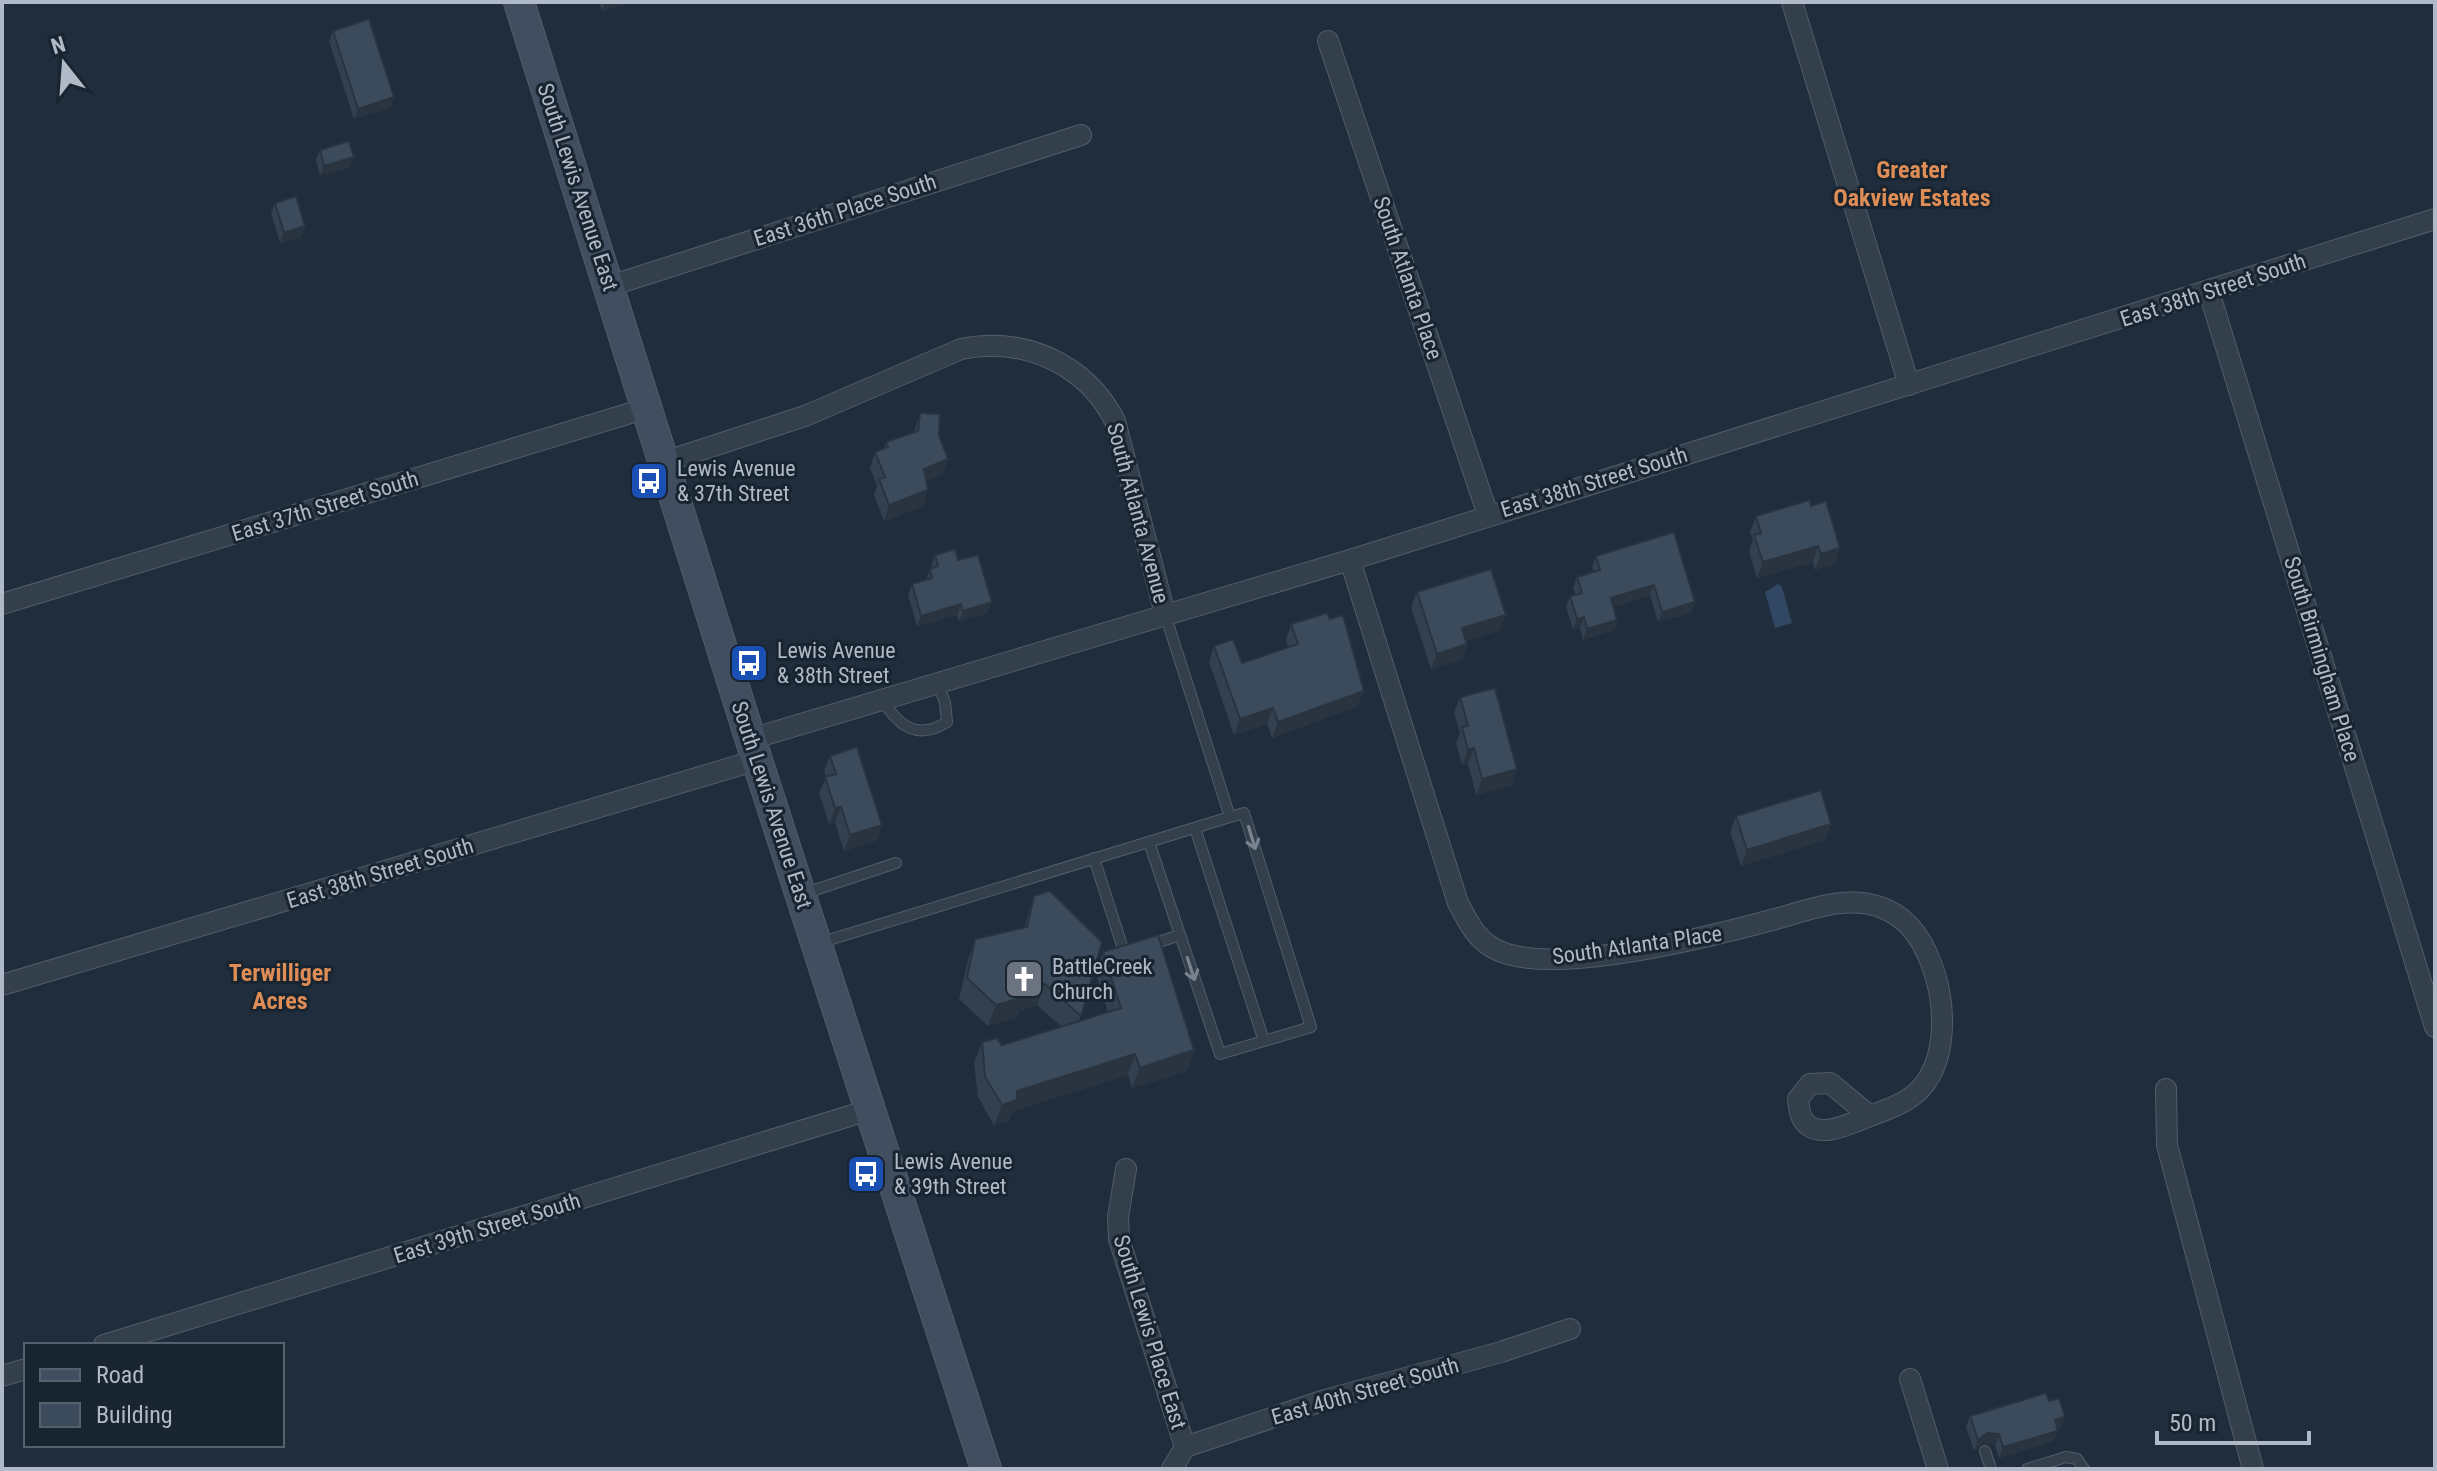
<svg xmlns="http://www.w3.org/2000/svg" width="2437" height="1471" font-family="'Roboto Condensed',sans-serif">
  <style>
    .water { fill: #314763 }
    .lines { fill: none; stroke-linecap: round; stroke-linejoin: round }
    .service-casing { stroke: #525c6a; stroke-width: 12 }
    .minor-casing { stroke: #525c6a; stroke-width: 22 }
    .secondary-casing { stroke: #525c6a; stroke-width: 32 }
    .service { stroke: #343f4c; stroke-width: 10 }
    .minor { stroke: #343f4c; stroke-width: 20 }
    .secondary { stroke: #414e60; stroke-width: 30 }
    .wall { fill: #33404f }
    .shaded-wall { fill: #293440 }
    .building { fill: #3b4b5c; stroke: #293440; stroke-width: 2 }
    .oneway { stroke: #788290 }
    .labels { text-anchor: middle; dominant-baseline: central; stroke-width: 6; stroke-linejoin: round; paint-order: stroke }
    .street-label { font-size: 22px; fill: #afb9c8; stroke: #192431 }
    .poi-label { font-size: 22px; fill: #afb9c8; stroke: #192431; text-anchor: start }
    .neighbourhood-label { font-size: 24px; font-weight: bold; fill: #dd8d55; stroke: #192431 }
  </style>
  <rect width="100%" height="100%" fill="#202d3c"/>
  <!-- water -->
  <path class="water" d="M1778,584L1782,587L1792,623L1775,628L1765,592Z"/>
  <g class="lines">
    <defs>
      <path id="service" d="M1165,614L1230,817
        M882,700C899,726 917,741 947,722L945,702L937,683
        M1195,828L1264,1041
        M1094,858L1124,952H1127
        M803,894L896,863
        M819,943L1230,817L1244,813L1311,1027L1220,1054L1149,842
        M1150,945L1180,935
        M1985,1451L1991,1469
        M2027,1469L2066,1457L2077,1459L2084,1469"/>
      <path id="minor" d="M1792,2L1909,385
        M1328,41L1488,515
        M610,286L1081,135
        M2209,292L2435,1027
        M664,462L805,416L961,349C1024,336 1086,364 1115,421L1165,614
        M1350,560L1458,903C1468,922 1476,939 1495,949C1549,978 1708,937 1768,921C1804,912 1844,894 1880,907C1907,916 1922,939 1931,963C1946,1001 1950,1064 1915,1094C1898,1108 1875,1113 1855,1122C1842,1127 1822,1135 1809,1126C1800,1120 1799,1109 1798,1099L1810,1084L1830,1083L1870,1116
        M2,604L647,408
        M751,739L1350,560L2435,219
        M2,985L757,760
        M2166,1089L2167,1145L2253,1469
        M1126,1169L1118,1217L1119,1239L1185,1447
        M104,1345L869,1110
        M2,1376L26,1369
        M1910,1379L1938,1469
        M1172,1469L1185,1447L1325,1400L1501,1352L1570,1329"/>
      <path id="secondary" d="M519,2L757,760L986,1469"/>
    </defs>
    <!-- service casing -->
    <use href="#service" class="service-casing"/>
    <!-- minor casing -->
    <use href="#minor" class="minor-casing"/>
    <!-- secondary casing -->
    <use href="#secondary" class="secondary-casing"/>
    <!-- service -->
    <use href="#service" class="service"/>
    <!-- minor -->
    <use href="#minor" class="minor"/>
    <!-- secondary -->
    <use href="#secondary" class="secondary"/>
  </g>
  <!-- wall -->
  <path class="wall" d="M599,2H625L624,4L602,11Z
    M333,31L394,97L390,108L354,119L329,41Z
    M320,150L354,157L350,167L320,176L316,160Z
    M275,203L305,226L301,237L280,243L271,213Z
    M920,413L939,435L948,459L942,475L926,481L923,506L884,521L874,495L877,486L870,468L875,452L884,448L886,442L914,432Z
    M1811,506L1840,548L1835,564L1815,570L1813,562L1757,578L1749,551L1753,540L1750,532L1756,516Z
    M935,555L958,560L988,613L959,621L957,615L917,626L908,595L912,584L926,580L930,569L932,568L931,566Z
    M1596,556L1695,602L1691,613L1658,622L1650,595L1613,607L1617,620L1614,630L1583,640L1580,628L1573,630L1566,607L1570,596L1576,595L1573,587L1577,577L1594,572L1592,567Z
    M1417,592L1500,630L1466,641L1467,644L1462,660L1431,669L1411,607Z
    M1291,624L1358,706L1272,738L1267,724L1234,735L1209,662L1214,646L1242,663L1288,647L1286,640Z
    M1460,697L1517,769L1512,785L1476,795L1468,764L1462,765L1456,743L1460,733L1454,713Z
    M830,756L882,825L877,840L844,851L835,822L829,824L819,793L826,777L824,771Z
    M1736,816L1831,824L1825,840L1741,866L1730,832Z
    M1034,896L1102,942L1079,1021L1108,1012L1096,973L1103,952L1194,1050L1187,1071L1132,1088L1128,1075L1013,1111L1009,1121L994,1126L978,1097L974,1063L982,1042L1002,1045L1062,1027L1037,1005L1019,1011L1017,1018L988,1026L959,999L968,960L975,939L1024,928Z
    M2049,1401L2065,1417L2061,1427L2057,1429L2058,1431L2054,1441L1999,1458L1995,1445L1983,1443L1974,1451L1966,1427L1970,1416Z"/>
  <!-- shaded-wall -->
  <path class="shaded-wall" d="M605,2H625L624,4L602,11Z
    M394,97L390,108L354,119L358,109Z
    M354,157L350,167L320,176L324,166Z
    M305,226L301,237L280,243L284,233Z
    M948,459L942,475L918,484L924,469Z
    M928,490L923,506L884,521L889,505Z
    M1818,546L1813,562L1757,578L1763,562Z
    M1840,548L1835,564L1815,570L1821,554Z
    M1654,585L1650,595L1607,609L1611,598Z
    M992,602L988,613L959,621L963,611Z
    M1695,602L1691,613L1658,622L1662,612Z
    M961,604L957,615L917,626L921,616Z
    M1506,615L1500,630L1457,644L1462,628Z
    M1584,617L1580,628L1573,630L1577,619Z
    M1617,620L1614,630L1583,640L1587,629Z
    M1467,644L1462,660L1431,669L1437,654Z
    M1364,691L1358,706L1272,738L1278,722Z
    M1273,708L1267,724L1234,735L1240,719Z
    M1474,748L1468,764L1462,765L1468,750Z
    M1517,769L1512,785L1476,795L1482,779Z
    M841,807L835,822L829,824L835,808Z
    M1831,824L1825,840L1741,866L1747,850Z
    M882,825L877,840L844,851L850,835Z
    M1045,984L1037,1005L1019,1011L1017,1018L988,1026L996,1005L1025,991Z
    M1194,1050L1187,1071L1132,1088L1140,1068Z
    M1135,1054L1128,1075L1013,1111L1009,1121L994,1126L1002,1105L1017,1091Z
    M2065,1417L2061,1427L2051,1431L2055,1420Z
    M2058,1431L2054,1441L1999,1458L2003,1447Z
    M1987,1433L1999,1434L1995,1445L1983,1443L1974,1451L1978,1440Z"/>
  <!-- building -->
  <path class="building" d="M369,19L394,97L358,109L333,31Z
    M349,141L354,157L324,166L320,150Z
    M296,196L305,226L284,233L275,203Z
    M920,413L940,414L939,435L948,459L924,469L928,490L889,505L879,479L885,477L875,452L888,447L886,442L918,431Z
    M1810,500L1811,506L1826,501L1840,548L1821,554L1818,546L1763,562L1754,535L1761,533L1756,516Z
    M1674,532L1695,602L1662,612L1654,585L1611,598L1617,620L1587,629L1584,617L1577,619L1570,596L1582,593L1577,577L1600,570L1596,556Z
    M955,549L958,560L978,555L992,602L963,611L961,604L921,616L912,584L932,578L930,569L938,566L935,555Z
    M1491,569L1506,615L1462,628L1467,644L1437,654L1417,592Z
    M1327,613L1330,619L1343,615L1364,691L1278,722L1273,708L1240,719L1214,646L1233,639L1242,663L1298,644L1291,624Z
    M1495,688L1517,769L1482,779L1474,748L1468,750L1462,727L1468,726L1460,697Z
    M857,747L882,825L850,835L841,807L835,808L825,777L836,774L830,756Z
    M1821,790L1831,824L1747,850L1736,816Z
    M1050,891L1102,942L1081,1016L1045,984L1025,991L1024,997L996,1005L967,978L975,939L1027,927L1034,896Z
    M1158,935L1194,1050L1140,1068L1135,1054L1017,1091V1100L1002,1105L985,1077L982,1042L997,1038L1002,1045L1121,1008L1103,952Z
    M2046,1393L2049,1401L2059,1398L2065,1417L2055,1420L2058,1431L2003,1447L1999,1434L1987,1433L1978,1440L1970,1416Z"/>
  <!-- one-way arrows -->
  <defs><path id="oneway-shaft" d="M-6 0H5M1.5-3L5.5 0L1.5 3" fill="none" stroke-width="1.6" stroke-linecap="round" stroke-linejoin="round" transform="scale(2)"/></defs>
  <g class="oneway">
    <use href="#oneway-shaft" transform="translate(1252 838) rotate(73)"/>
    <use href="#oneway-shaft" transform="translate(1191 969) rotate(72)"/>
  </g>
  <!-- icons -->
  <defs>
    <symbol id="bus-square" viewBox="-11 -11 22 22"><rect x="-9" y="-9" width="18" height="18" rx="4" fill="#1a4fb4" stroke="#192431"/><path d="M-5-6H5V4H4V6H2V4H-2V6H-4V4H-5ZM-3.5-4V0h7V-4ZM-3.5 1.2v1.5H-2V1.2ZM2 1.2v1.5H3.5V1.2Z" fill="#fff"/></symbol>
    <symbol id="church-square" viewBox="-11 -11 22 22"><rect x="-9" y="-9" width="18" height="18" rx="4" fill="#6b7280" stroke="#192431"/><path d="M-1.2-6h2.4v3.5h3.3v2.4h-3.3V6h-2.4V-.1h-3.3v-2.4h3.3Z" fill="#fff"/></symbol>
  </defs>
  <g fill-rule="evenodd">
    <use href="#bus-square" x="627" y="459" width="44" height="44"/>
    <use href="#bus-square" x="727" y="641" width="44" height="44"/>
    <use href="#church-square" x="1002" y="957" width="44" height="44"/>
    <use href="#bus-square" x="844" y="1152" width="44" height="44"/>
  </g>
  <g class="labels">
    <!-- street labels -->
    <g class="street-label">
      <text transform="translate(578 187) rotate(72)">South Lewis Avenue East</text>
      <text transform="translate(845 210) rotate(-18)">East 36th Place South</text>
      <text transform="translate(1408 278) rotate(71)">South Atlanta Place</text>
      <text transform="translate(2213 290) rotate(-18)">East 38th Street South</text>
      <text transform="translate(1594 482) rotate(-17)">East 38th Street South</text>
      <text transform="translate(325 506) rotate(-17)">East 37th Street South</text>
      <text transform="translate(1138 513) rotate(75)">South Atlanta Avenue</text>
      <text transform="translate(2322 659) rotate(73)">South Birmingham Place</text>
      <text transform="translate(772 805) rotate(72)">South Lewis Avenue East</text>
      <text transform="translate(380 873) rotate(-17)">East 38th Street South</text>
      <text transform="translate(1637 945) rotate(-8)">South Atlanta Place</text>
      <text transform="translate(487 1228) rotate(-17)">East 39th Street South</text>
      <text transform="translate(1150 1332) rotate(73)">South Lewis Place East</text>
      <text transform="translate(1365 1391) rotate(-16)">East 40th Street South</text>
    </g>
    <!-- poi labels -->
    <g class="poi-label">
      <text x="677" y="468">Lewis Avenue<tspan x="677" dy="25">&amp; 37th Street</tspan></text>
      <text x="777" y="650">Lewis Avenue<tspan x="777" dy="25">&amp; 38th Street</tspan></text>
      <text x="1052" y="966">BattleCreek<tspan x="1052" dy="25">Church</tspan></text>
      <text x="894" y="1161">Lewis Avenue<tspan x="894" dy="25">&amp; 39th Street</tspan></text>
    </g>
    <!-- neighbourhood labels -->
    <g class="neighbourhood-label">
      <text x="1912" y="170">Greater<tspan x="1912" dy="28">Oakview Estates</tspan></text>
      <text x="280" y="973">Terwilliger<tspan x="280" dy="28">Acres</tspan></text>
    </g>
  </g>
  <!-- border -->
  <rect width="2437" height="1471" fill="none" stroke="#afb9c8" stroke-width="8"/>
  <!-- legend -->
  <rect x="24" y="1343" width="260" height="104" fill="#192431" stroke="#55606d" stroke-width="2"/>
  <rect x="40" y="1369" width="40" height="12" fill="#414e60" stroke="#55606d" stroke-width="2"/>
  <text x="96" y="1383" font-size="24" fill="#afb9c8">Road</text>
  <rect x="40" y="1403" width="40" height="24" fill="#3b4b5c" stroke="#55606d" stroke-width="2"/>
  <text x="96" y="1423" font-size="24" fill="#afb9c8">Building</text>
  <!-- north arrow -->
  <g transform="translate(64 64) rotate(343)" stroke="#192431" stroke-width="6" paint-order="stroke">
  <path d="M0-6L14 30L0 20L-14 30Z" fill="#afb9c8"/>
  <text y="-12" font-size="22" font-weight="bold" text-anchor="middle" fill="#afb9c8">N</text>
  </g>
  <!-- scale -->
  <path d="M2157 1431v12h152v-12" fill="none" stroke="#afb9c8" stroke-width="4"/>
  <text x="2169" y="1431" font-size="24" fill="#afb9c8" stroke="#192431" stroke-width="6" paint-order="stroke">50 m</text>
</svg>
